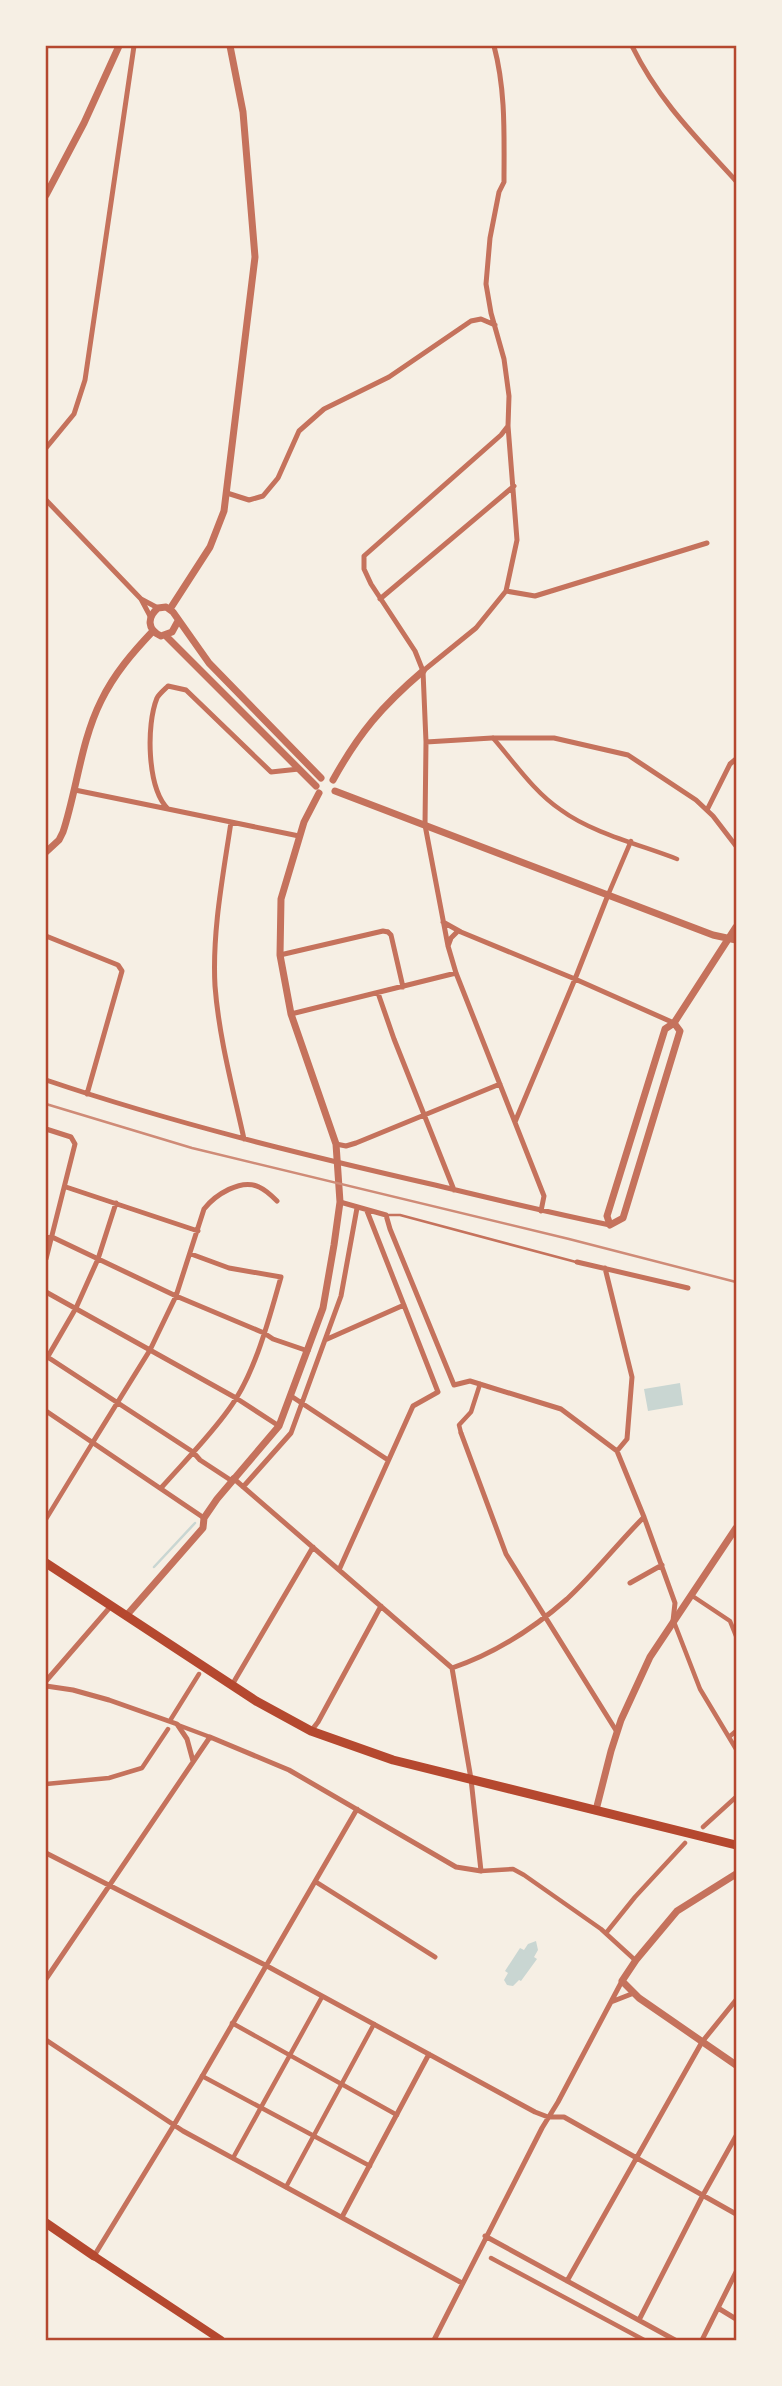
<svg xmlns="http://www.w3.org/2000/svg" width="782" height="2386" font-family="Poppins,sans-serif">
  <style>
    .water { fill: #c9d6d2 }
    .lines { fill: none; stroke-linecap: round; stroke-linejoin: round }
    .stream { stroke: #c9d6d2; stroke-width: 2.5 }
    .service { stroke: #c5725c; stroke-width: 2.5 }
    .pedestrian { stroke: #c5725c; stroke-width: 4.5 }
    .minor { stroke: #c5725c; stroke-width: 5 }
    .tertiary { stroke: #c5725c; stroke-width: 7 }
    .secondary { stroke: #b5482f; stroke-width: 8 }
    .primary { stroke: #b5482f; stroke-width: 9 }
    .rail { stroke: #cf8b77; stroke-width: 2.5 }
    .neatline { fill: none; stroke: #b5482f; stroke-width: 2.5 }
  </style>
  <rect width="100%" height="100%" fill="#f6efe4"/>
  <!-- water -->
  <path class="water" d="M680,1383L683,1405L648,1411L644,1389Z
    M536,1941L538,1950L534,1957L537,1959L521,1981L519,1980L513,1986L507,1985L504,1980L508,1973L505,1971L520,1948L524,1950L528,1944Z"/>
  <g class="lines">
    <!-- stream -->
    <path class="stream" d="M154,1567L195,1523"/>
    <!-- service -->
    <path class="service" d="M386,1215H400L576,1262"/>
    <!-- pedestrian -->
    <path class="pedestrian" d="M493,738C514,762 534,792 561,810C592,833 641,845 677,859
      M608,895L631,841
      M461,1433L459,1425L471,1412L480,1384
      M46,1519L93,1442
      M691,1595L730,1621L736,1636
      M674,1622L700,1689L736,1749
      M171,1719L199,1674
      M178,1725L210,1737
      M729,1737L736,1731
      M46,1784L109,1778L142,1768L168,1729
      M703,1827L736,1797
      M481,1871L513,1869L524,1875L601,1929L635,1960
      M606,1933L635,1897L685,1843
      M232,2023L397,2115
      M202,2076L370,2166
      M233,2158L322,1997
      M286,2187L374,2024
      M491,2258L644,2340"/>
    <!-- minor -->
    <path class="minor" d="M632,46C659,101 695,136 736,181
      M508,426L501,435L364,556V569L371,584L415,651L423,671L426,742L425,825L448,946L456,973L544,1196L541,1211
      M46,448L74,414L85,380L134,46
      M227,493L249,500L263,496L278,478L299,431L324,409L389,377L471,321L481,319L495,325
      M46,500L141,599L150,616
      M506,591L535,596L707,543
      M141,599L158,608
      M380,599L514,486
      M423,671L476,628L506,591L517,540L508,426L509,396L504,359L491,313L486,284L490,238L499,192L504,182C504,136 506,91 494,46
      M426,742L492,738H554L628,755L696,800L713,816L736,846
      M299,769L271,772L186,690L168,686C165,689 159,694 157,698C146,725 147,788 168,809L299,836
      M75,790L168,809
      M707,810L730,764L736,759
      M231,822C223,876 212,932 215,986C219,1038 233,1089 244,1139
      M443,922L461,932L575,979L674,1023
      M388,932L391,935L403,987
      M46,936L118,965L122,971L87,1094
      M448,946L451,938L458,931
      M280,955L383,931L388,932
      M378,993L394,1039L454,1190
      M291,1014L456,973
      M46,1080C173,1123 304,1155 435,1185C493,1199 551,1213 610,1225
      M515,1122L575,979L608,895
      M46,1129L71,1137L75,1144L46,1259
      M336,1144L346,1146L356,1143L500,1084
      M66,1187L198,1231
      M340,1202L386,1215L390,1229L454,1385L470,1381L561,1409L617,1451L644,1517L675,1603L673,1621
      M46,1238L52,1237L176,1296L264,1333L273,1339L308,1351
      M577,1262L688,1288
      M605,1268L632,1377L627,1439L617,1451
      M46,1292L236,1398L279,1426
      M325,1340L404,1305
      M46,1356L193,1452L200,1460L232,1481
      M47,1358L76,1308L98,1259L116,1203
      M291,1396L388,1460
      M46,1411L204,1518
      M461,1433L506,1554L617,1732
      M93,1442L150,1350L176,1296L204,1209C215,1195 241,1178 259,1187C266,1190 272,1196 277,1201
      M233,1478L452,1668
      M243,1487L291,1433L341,1296L357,1208
      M161,1488C184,1462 209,1437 229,1409C255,1374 269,1319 281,1277L229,1268L191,1254
      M339,1570L413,1406L438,1392L367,1211
      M630,1583L662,1565
      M46,1681L111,1606
      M232,1685L313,1547
      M46,1686L73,1690L109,1700L177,1724L187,1739L193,1761
      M311,1731L318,1722L381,1606
      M46,1853L267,1966L535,2112L548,2117H564L736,2214
      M316,1882L435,1957
      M46,1979L210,1737L289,1770L456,1867L481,1871L471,1779L452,1668C493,1654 534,1628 567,1599C594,1574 618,1543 644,1517
      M611,2002L634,1993
      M46,2040L183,2131L462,2283
      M342,2217L429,2054
      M485,2236L675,2340
      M94,2256L174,2125L357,1809
      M567,2281L702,2042L736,2000
      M718,2308L736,2319
      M639,2320L703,2195L736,2136
      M434,2340L542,2128L558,2102L622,1981
      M702,2340L736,2272"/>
    <!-- tertiary -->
    <path class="tertiary" d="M46,195L84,123L119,46
      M170,609L210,547L224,511L255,257L243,112L230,46
      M178,621L172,632L161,636C147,630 147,617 158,608L166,607L173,612L209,663L321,778
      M166,636L316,786
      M333,780C359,733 382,706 423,671
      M335,791L713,935L736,940
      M46,852L59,840L63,832C77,789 81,741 101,701C114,674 133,652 153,631
      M674,1023L680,1031L623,1218L610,1225L607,1216L665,1029L674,1023L736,927
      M126,1616L203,1528L204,1518L217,1499L279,1426L323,1308L334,1245L340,1202L336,1144L291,1014L280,955L281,899L304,822L319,793
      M596,1810L611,1751L621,1720L650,1657L736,1528
      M736,1874L677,1911L636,1960L622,1981L639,1998L736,2065"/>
    <!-- secondary -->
    <path class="secondary" d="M94,2256L221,2340"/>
    <!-- primary -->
    <path class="primary" d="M46,1563L256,1701L311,1731L393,1760L736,1845
      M46,2223L94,2256"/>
    <!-- rail -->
    <path class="rail" d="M46,1104L192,1148L569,1239L736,1282"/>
  </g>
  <!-- border -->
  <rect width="782" height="2386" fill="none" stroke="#f6efe4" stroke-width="94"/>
  <rect x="47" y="47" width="688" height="2292" class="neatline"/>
</svg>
